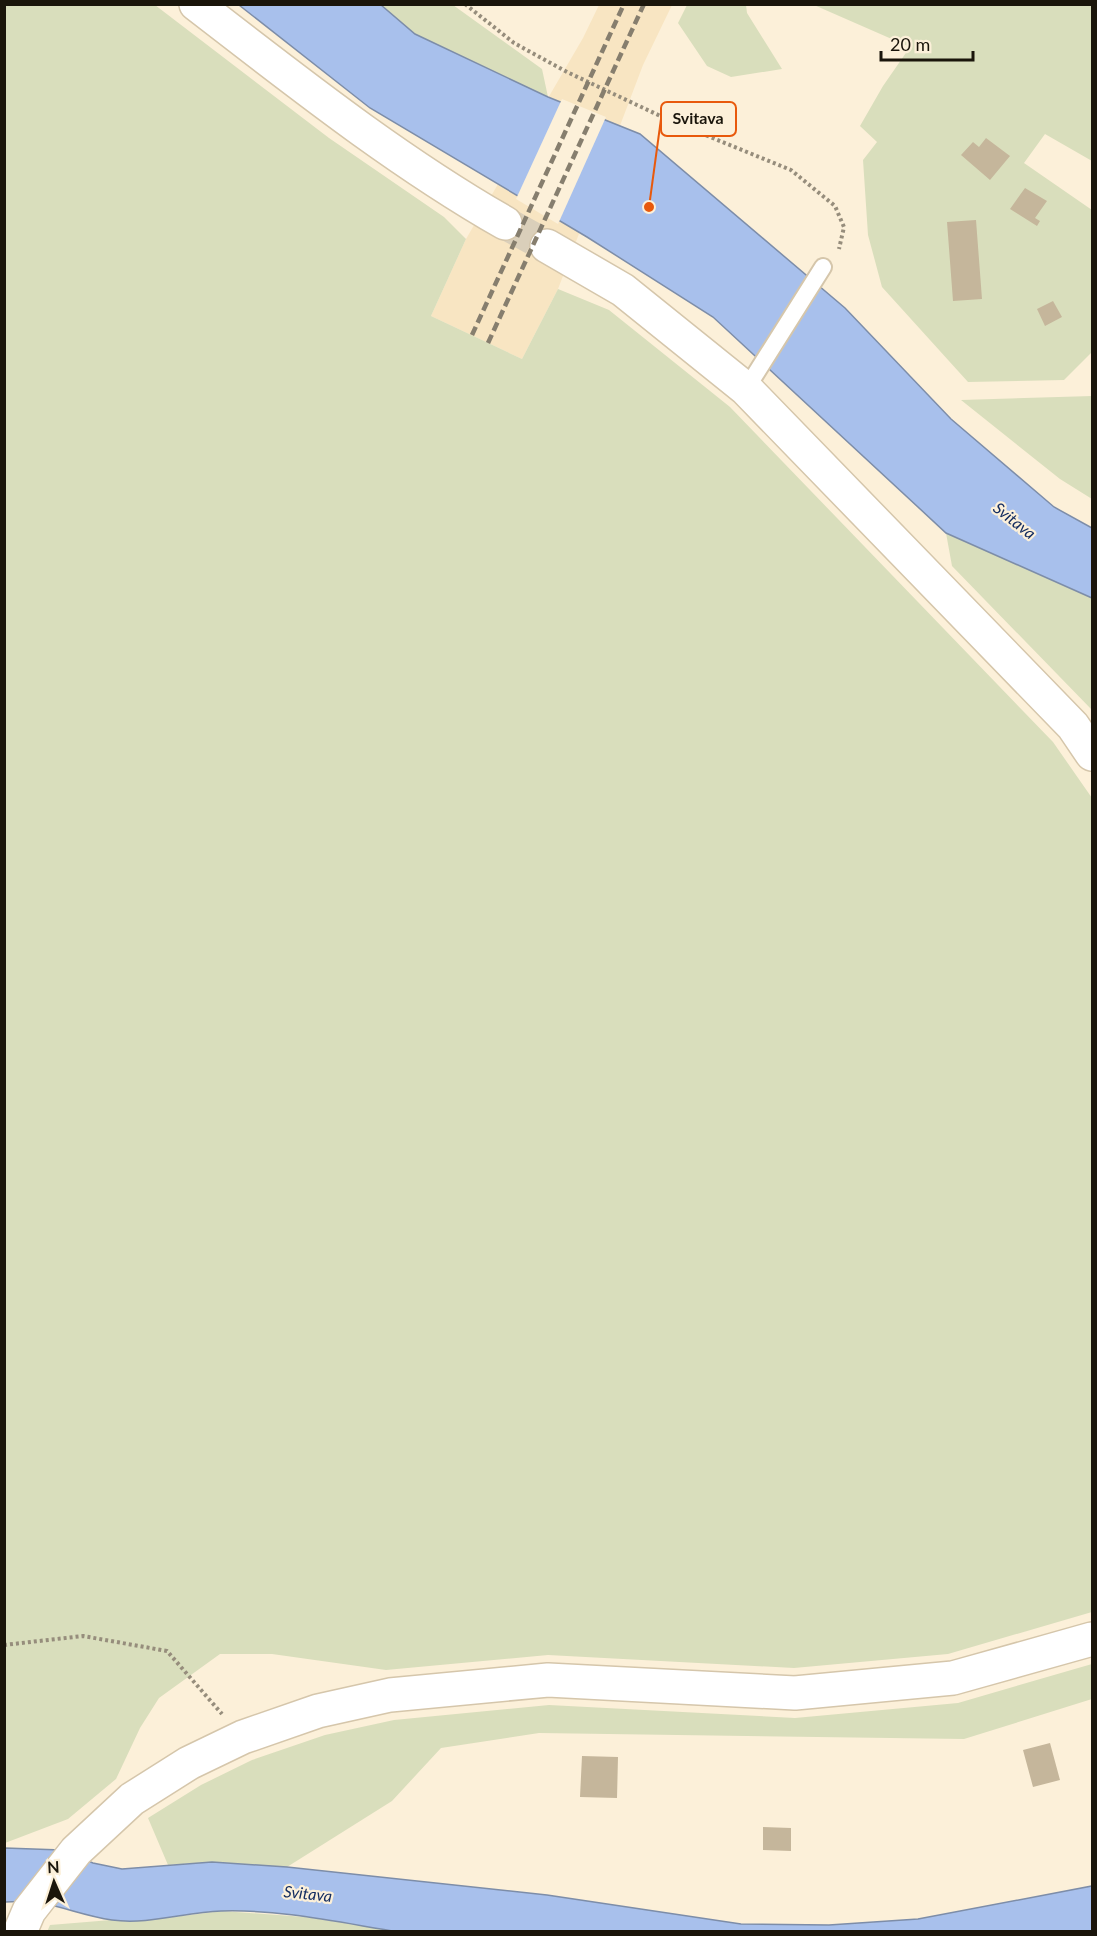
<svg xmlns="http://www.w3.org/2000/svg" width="1097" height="1936" font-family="Lato,sans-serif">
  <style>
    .built { fill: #f8e5c2 }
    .green { fill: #d9debc }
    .water { fill: #a8c0ec; stroke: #7d8da8; stroke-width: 1.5 }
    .pier { fill: #fcf0d9 }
    .building { fill: #c5b69b }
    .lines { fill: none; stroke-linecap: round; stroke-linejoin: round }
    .tertiary-tunnel { stroke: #dacfba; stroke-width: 33; stroke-dasharray: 33 16; stroke-linecap: butt }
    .service-casing { stroke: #d5c6ab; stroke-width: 20 }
    .tertiary-casing { stroke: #d5c6ab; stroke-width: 36 }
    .path { stroke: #968d7c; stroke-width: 4; stroke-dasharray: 3 3; stroke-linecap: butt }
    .service { stroke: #fff; stroke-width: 16 }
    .tertiary { stroke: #fff; stroke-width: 33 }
    .rail { stroke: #867e6e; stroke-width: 4.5; stroke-dasharray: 9 4.5; stroke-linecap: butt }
    .labels { text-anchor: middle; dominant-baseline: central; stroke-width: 4.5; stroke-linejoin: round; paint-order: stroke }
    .water-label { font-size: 16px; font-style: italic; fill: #142d61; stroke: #fcf0d9 }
    .leader { fill: none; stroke: #e8590c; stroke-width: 2 }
    .callout-dot { fill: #e8590c; stroke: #fcf0d9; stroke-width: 2 }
    .callout { fill: #fcf0d9; stroke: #e8590c; stroke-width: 2 }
    .callout-label { font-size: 16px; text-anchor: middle; font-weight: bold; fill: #1a150b }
  </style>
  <rect width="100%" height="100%" fill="#fcf0d9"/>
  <!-- built -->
  <path class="built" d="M599,5H672L643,65L558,289L522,359L431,316L466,239L583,38Z"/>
  <!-- green -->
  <path class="green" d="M5,4L155,5L329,138L444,217L466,239L431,316L522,359L558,289L609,310L730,407L1053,742L1092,798V1612L948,1654L794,1668L548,1655L386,1670L272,1654H220L159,1698L140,1728L116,1779L68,1819L5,1843Z
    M381,5H453L542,69L548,97L415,34Z
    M687,5H746L747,13L782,69L731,77L707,66L678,23Z
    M814,5H1092V161L1045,134L1024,163L1092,210V352L1064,380L968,382L882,287L868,235L863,160L877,142L860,126L883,86L910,47Z
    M1092,396V499L1060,479L961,400Z
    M946,533L1092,598V710L952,566Z
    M1092,1664V1699L964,1739L539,1733L441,1748L392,1801L287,1867L212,1862L168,1865L148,1818L201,1785L252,1760L325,1735L394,1720L549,1705L795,1718L958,1703Z
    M222,1911L305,1917L399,1931L47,1932L50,1925L111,1920L141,1921Z"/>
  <!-- water -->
  <path class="water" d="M239,5H381L415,34L548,97L640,134L845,308L951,419L1054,507L1092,528V598L946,533L713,317L587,237L370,108Z
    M5,1848L61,1850L93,1863L122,1869L212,1862L287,1867L547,1895L741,1924L829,1925L918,1919L1092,1886V1931L399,1932C342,1923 279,1909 221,1911C185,1912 149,1925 112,1920C72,1914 48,1898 5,1902Z"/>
  <!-- pier -->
  <path class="pier" d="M562,99L606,117L558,224L516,199Z"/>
  <!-- building -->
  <path class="building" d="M986,138L1010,156L990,180L961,155L973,142L979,147Z
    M1025,188L1047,201L1035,218L1040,221L1037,226L1010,209Z
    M976,220L982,299L953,301L947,222Z
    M1053,301L1062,317L1045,326L1037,309Z
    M1050,1743L1060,1780L1033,1787L1023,1750Z
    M582,1756L618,1757L617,1798L580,1797Z
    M763,1827L791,1828V1851L763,1850Z"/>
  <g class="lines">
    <!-- tertiary-tunnel -->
    <path class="tertiary-tunnel" d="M505,223L547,246"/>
    <defs>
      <path id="service" d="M746,389L823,267"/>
      <path id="tertiary" d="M196,4C296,81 395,160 505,223
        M547,246L623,290L746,389L1073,726L1092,754
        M20,1932L29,1911L76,1851L132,1799L189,1763L243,1737L318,1711L390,1695L548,1680L795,1693L953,1678L1092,1639"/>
    </defs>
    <!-- service casing -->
    <use href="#service" class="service-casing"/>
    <!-- tertiary casing -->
    <use href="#tertiary" class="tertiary-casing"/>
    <!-- path -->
    <path class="path" d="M465,4L514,43L567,72L671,121L791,170L835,206L844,227L839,249
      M4,1645L83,1636L167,1651L222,1714"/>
    <!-- service -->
    <use href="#service" class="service"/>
    <!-- tertiary -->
    <use href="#tertiary" class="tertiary"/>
    <!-- rail -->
    <path class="rail" d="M472,335L624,4
      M488,343L644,4"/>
  </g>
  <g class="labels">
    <!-- water labels -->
    <g class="water-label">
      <text transform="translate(1015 520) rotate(38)">Svitava</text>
      <text transform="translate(308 1893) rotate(6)">Svitava</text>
    </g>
  </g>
  <!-- callouts -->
  <path class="leader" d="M649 207L661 119"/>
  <circle class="callout-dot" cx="649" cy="207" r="6"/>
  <rect class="callout" x="661" y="102" width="75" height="34" rx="6"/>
  <g class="callout-label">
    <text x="698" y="124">Svitava</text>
  </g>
  <!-- border -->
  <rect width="1097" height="1936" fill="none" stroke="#1a150b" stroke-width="12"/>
  <!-- north arrow -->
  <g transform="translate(54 1882) rotate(357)" stroke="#fcf0d9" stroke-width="4.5" paint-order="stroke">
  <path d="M0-4.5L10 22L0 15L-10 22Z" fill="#1a150b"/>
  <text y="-9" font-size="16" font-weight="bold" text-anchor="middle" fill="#1a150b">N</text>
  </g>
  <!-- scale -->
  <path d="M881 51v9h92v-9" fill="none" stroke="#1a150b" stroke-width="3"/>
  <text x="890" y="51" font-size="18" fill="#1a150b" stroke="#fcf0d9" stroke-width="4.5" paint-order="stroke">20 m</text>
</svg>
